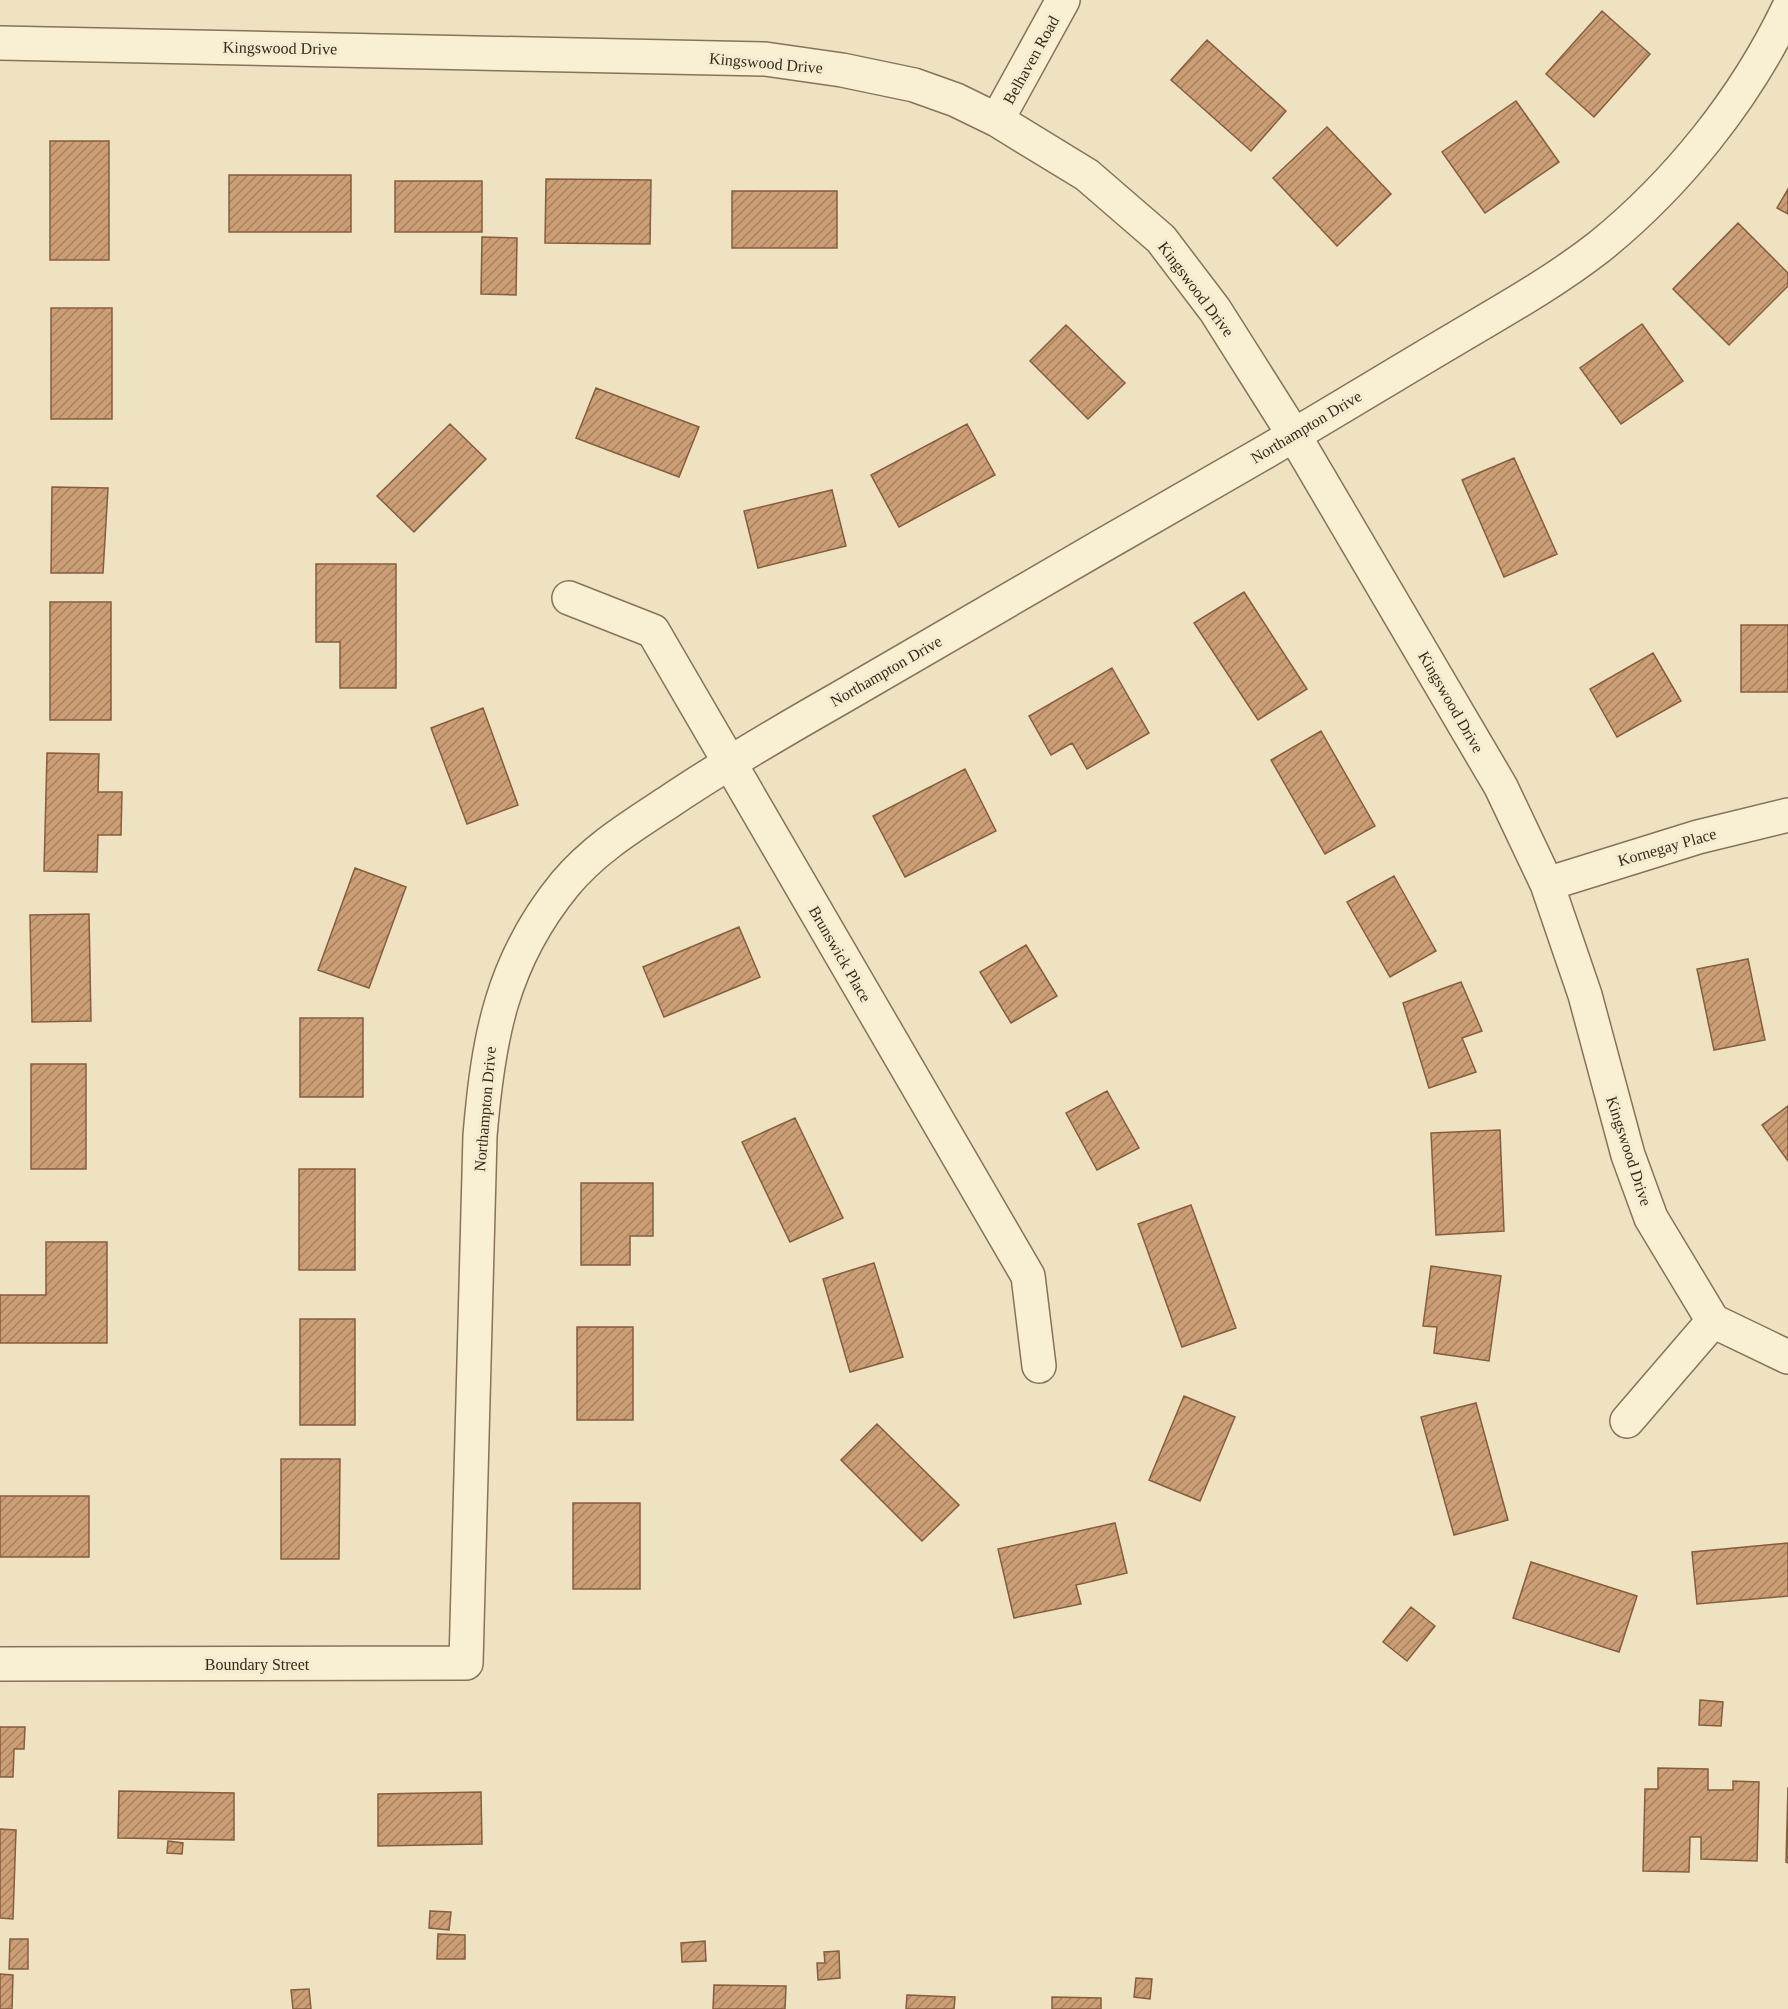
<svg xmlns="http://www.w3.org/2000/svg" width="1788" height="2009" font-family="Georgia,serif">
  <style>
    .building { fill: url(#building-hatch); stroke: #865e3e; stroke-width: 1.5 }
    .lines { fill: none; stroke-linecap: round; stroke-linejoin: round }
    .minor-casing { stroke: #877358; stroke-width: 36 }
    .minor { stroke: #f9efd3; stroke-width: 33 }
    .labels { text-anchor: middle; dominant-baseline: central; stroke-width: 6; stroke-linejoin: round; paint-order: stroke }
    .street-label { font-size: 16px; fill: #362a1c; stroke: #f5eccf }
  </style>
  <defs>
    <pattern id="building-hatch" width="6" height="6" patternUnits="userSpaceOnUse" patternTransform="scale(1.5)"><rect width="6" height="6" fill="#cc9e75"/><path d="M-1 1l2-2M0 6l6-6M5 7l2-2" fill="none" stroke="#a6815f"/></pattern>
  </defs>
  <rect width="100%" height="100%" fill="#eee2c0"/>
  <!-- building -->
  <path class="building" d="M1602,11L1650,54L1594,117L1546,74Z
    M1207,40L1286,111L1251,151L1171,80Z
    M1516,101L1559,162L1485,213L1442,152Z
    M1327,127L1391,194L1337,246L1273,178Z
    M50,141H109V260H50Z
    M229,175H351V232H229Z
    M546,179L651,180L650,244L545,243Z
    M395,181H482V232H395Z
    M1788,189V214L1777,208Z
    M732,191H837V248H732Z
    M1738,223L1788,273V286L1729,345L1673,289Z
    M482,237L517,238L516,295L481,294Z
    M51,308H112V419H51Z
    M1642,324L1683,381L1621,424L1580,368Z
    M1066,325L1125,383L1088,419L1030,361Z
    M596,388L699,427L679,477L576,438Z
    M450,424L486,459L414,532L377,496Z
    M967,424L995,475L899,527L871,475Z
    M1514,458L1557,554L1504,577L1462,480Z
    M52,487L108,488L103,573H51Z
    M832,490L846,546L758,568L744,511Z
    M316,564H396V688H340V642H316Z
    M1244,592L1307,689L1258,720L1194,623Z
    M50,602H111V720H50Z
    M1741,625H1788V692H1741Z
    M1653,653L1681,701L1617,737L1590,689Z
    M1112,668L1149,733L1087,769L1072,743L1051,755L1029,716Z
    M483,708L518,805L467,824L431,728Z
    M1321,731L1375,826L1325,854L1271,760Z
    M47,753L99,754L98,792H122L121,835H98L97,872L44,871Z
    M965,769L996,831L905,877L873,816Z
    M355,868L406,887L369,988L318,970Z
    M1394,876L1436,951L1390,977L1347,902Z
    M89,914L91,1021L32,1022L30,915Z
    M739,927L760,977L664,1017L643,967Z
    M1026,945L1057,996L1011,1023L980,972Z
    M1748,959L1765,1040L1714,1050L1697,969Z
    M1461,982L1482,1031L1462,1038L1476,1072L1429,1088L1403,1003Z
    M300,1018H363V1097H300Z
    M31,1064H86V1169H31Z
    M1107,1091L1139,1148L1097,1170L1066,1113Z
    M1788,1106V1161L1762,1125Z
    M795,1118L843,1218L790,1242L742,1142Z
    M1500,1130L1504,1231L1436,1235L1431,1133Z
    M299,1169H355V1270H299Z
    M581,1183H653V1236H630V1265H581Z
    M1191,1205L1236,1328L1182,1347L1138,1224Z
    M46,1242H107V1343H0V1295H46Z
    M874,1263L903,1357L850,1372L823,1279Z
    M1431,1266L1501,1276L1489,1361L1434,1353L1437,1327L1423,1326Z
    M300,1319H355V1425H300Z
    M577,1327H633V1420H577Z
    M1184,1396L1235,1417L1200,1501L1149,1480Z
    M1476,1403L1508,1520L1454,1535L1421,1417Z
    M877,1424L959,1505L922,1541L841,1460Z
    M281,1459H340L339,1559H281Z
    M0,1496H89V1557H0Z
    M573,1503H640V1589H573Z
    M1115,1523L1127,1573L1076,1585L1081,1604L1014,1618L998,1549Z
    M1788,1543V1596L1697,1604L1692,1552Z
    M1531,1562L1637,1596L1619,1652L1513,1618Z
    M1411,1607L1435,1626L1407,1661L1383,1642Z
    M1700,1700L1723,1702L1721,1726L1699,1725Z
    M0,1727H25L24,1749H14L13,1777H0Z
    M1658,1768L1708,1769V1790H1733V1781L1759,1782L1757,1861L1701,1859V1837H1690L1689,1872L1643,1871L1645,1789H1658Z
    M1788,1787V1863L1786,1862Z
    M119,1791L234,1793V1840L118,1838Z
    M481,1792L482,1844L378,1846V1794Z
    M0,1829L16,1830L13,1919L0,1918Z
    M168,1841L183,1843L182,1854L167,1853Z
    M430,1911L451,1912L449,1930L429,1928Z
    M438,1934L465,1935V1959H437Z
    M10,1939H28V1969H9Z
    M705,1941L706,1961L682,1962L681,1943Z
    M839,1951L840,1978L818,1980L817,1963H825L824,1952Z
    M0,1974L13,1975L12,2009H0Z
    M1136,1978L1152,1979L1150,1999L1134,1997Z
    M714,1985L786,1986L785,2009H713Z
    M309,1989L311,2009H293L291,1990Z
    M907,1995L955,1997L954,2009H906Z
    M1052,1997L1101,1998V2009H1052Z"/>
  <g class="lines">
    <defs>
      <path id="minor" d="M0,43L765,59L842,70L914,85L956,100L997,120L1087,175L1161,239L1215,310L1294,435L1501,787L1547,884L1585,995L1628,1155L1651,1218L1713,1321L1788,1357
        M997,120L1063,0
        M569,598L653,631L1028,1276L1039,1366
        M1547,884L1698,837L1788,815
        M1627,1421L1713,1321
        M0,1664L466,1663L480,1136C488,1040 501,962 565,884C594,849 632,826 670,801C725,764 782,731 840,698C977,618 1115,538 1253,459C1321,420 1387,379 1455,339C1504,310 1554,282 1599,247C1677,184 1745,99 1788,9"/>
    </defs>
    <!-- minor casing -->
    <use href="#minor" class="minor-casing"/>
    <!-- minor -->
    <use href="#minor" class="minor"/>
  </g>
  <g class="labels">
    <!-- street labels -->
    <g class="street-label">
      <text transform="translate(280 48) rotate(1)">Kingswood Drive</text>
      <text transform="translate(1031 60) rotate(-61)">Belhaven Road</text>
      <text transform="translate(766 63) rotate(5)">Kingswood Drive</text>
      <text transform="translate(1196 289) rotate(53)">Kingswood Drive</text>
      <text transform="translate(1306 427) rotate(-31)">Northampton Drive</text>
      <text transform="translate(886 671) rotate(-30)">Northampton Drive</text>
      <text transform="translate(1451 702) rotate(60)">Kingswood Drive</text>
      <text transform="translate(1667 847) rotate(-16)">Kornegay Place</text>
      <text transform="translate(840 954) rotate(60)">Brunswick Place</text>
      <text transform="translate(485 1109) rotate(-85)">Northampton Drive</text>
      <text transform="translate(1629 1151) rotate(72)">Kingswood Drive</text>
      <text x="257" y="1664">Boundary Street</text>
    </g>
  </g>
</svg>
